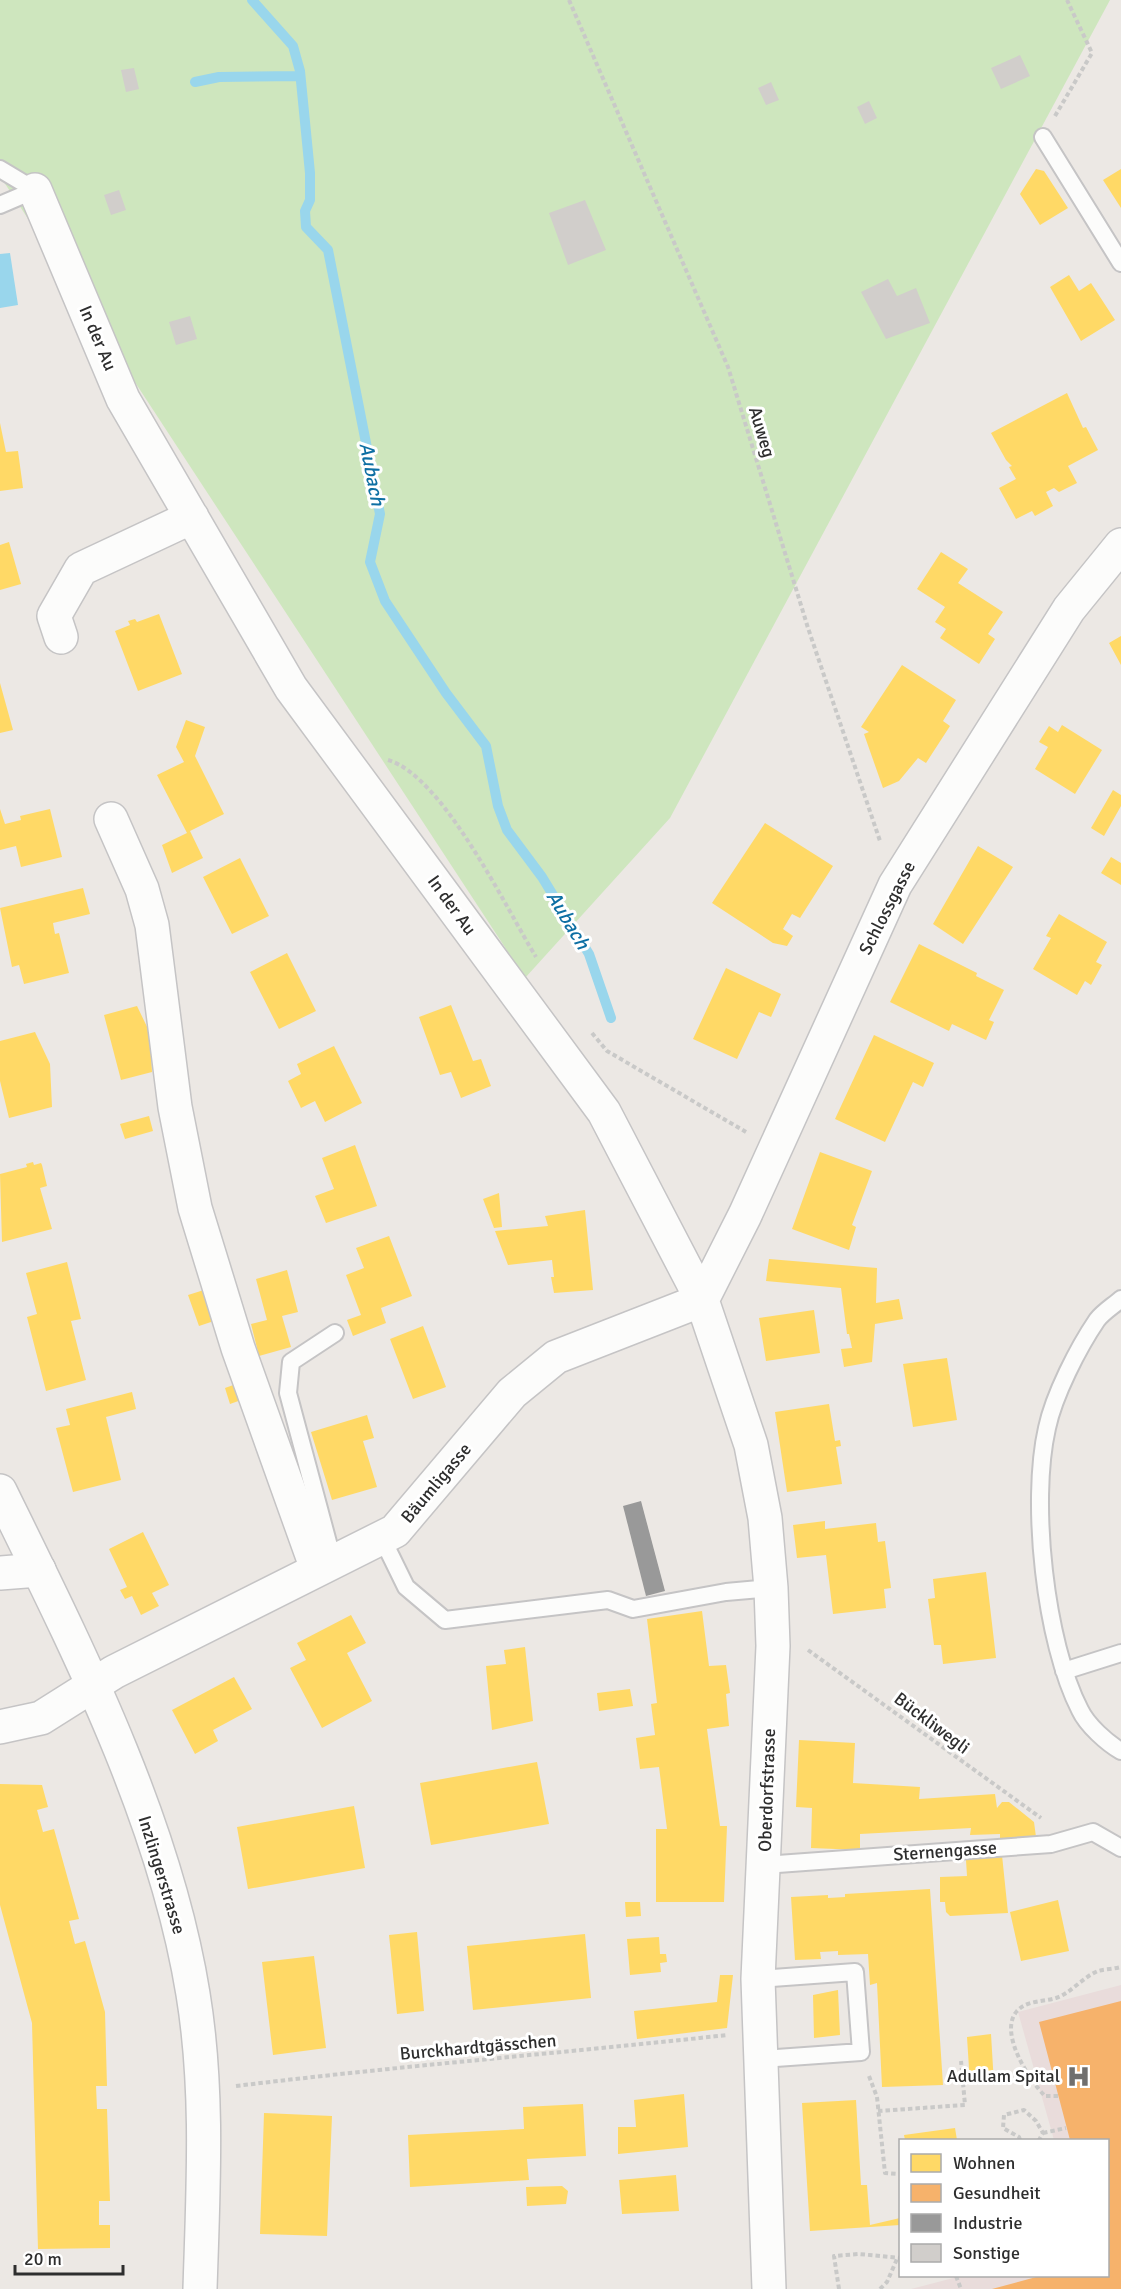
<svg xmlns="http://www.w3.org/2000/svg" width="1121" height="2289" font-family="Signika,sans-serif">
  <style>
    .medical { fill: #e9dcdb }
    .green { fill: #cee6be }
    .water { fill: #99d6ec }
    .homes { fill: #ffd966 }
    .health { fill: #f6b26b }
    .industry { fill: #999 }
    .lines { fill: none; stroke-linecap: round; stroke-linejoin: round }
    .stream { stroke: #99d6ec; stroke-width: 10 }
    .building { fill: #d1cecb }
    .service-casing { stroke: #c5c4c5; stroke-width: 20 }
    .minor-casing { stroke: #c5c4c5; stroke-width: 36 }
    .tertiary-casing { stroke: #c5c4c5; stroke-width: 36 }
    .path { stroke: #c9c9c8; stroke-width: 4; stroke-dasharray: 4.5 3; stroke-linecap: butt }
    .service { stroke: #fcfcfb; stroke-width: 16 }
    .minor { stroke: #fcfcfb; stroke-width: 33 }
    .tertiary { stroke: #fcfcfb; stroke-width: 33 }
    .labels { text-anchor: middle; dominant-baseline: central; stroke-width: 6; stroke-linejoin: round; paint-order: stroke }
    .street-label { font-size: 18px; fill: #2e2e2e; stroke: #fff }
    .poi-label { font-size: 18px; fill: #2e2e2e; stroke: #fff; text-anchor: end }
    .water-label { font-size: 20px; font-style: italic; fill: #0d6fa3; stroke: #fff }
  </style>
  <rect width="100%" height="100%" fill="#ece8e4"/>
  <!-- medical -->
  <path class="medical" d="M1121,1985V2289H911L961,2276H1108V2140H1054L1018,2012Z"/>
  <!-- green -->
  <path class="green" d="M0,0H1110L670,818L525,978L0,176Z"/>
  <!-- water -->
  <path class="water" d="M10,253L18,305L0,308V254Z"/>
  <!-- homes -->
  <path class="homes" d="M1036,169L1044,171L1068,208L1040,225L1020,194Z
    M1121,169V208L1103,180Z
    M1069,275L1079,291L1091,283L1115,320L1081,341L1050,287Z
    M1067,393L1083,428L1086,427L1098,450L1068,466L1077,483L1059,492L1054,488L1046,492L1053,506L1035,516L1032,511L1016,519L999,488L1016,479L1009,467L1012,466L1006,460L991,433Z
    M0,423L6,452L18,451L23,488L0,491Z
    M9,542L21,584L0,590V545Z
    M941,552L968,569L958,583L1003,612L988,634L995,639L979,664L940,638L946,629L935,622L945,607L917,589Z
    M159,614L182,674L138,691L115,631L130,625L128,621L135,619L137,622Z
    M1121,636V665L1109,643Z
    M902,665L956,700L943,721L950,726L926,763L918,758L899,781L883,788L864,734L869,732L861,727Z
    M0,683L13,730L0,733Z
    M186,720L205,727L195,756L224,814L190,831L203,858L172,873L162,845L187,833L157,775L184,762L176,747Z
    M1062,725L1102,750L1075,794L1035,769L1048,747L1039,742L1049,726L1058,732Z
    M1113,790L1121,795V806L1104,836L1091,828Z
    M0,809L5,824L21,820L20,816L50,809L62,857L21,867L16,846L0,850Z
    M765,823L833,866L800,918L792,914L783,929L793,936L787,946L773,943L712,903Z
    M978,846L1013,867L963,944L933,924Z
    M1111,857L1121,863V885L1101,873Z
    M240,858L269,916L232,934L203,877Z
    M83,888L90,914L53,923L55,934L59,933L69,973L24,984L19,965L12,967L0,908Z
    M1059,914L1107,942L1096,962L1102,965L1091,985L1085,981L1077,995L1033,969L1051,938L1046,936Z
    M919,944L977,973L976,976L1004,990L989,1020L994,1022L986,1040L952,1024L949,1031L890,1002Z
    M287,953L316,1011L279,1029L250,972Z
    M726,968L781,994L771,1017L759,1012L737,1059L693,1039Z
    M451,1005L473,1061L481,1059L491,1086L461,1098L451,1072L440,1075L419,1017Z
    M137,1006L150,1033L152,1072L121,1080L104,1015Z
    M35,1032L50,1064L52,1107L9,1118L0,1081V1041Z
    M874,1035L934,1063L923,1087L913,1082L885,1142L835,1119Z
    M334,1046L362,1103L325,1122L315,1101L301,1108L288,1081L301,1074L297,1064Z
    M149,1116L153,1131L125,1139L120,1124Z
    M355,1145L377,1206L326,1223L315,1196L334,1189L322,1158Z
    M820,1152L872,1171L852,1225L856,1227L849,1250L792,1229Z
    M33,1162L34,1165L41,1163L42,1165L47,1186L40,1188L52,1229L2,1242L0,1174L27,1167L26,1164Z
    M499,1193L502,1227L494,1228L483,1199Z
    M585,1210L593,1290L554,1293L551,1277H554L552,1260L508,1265L495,1231L548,1226L545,1216Z
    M389,1236L412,1296L381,1308L386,1323L353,1336L347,1320L361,1315L346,1275L364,1268L356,1248Z
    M769,1259L877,1268L876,1303L899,1299L903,1319L875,1324L872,1362L844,1367L841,1349L852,1348L849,1334H847L841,1288L766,1281Z
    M67,1262L81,1319L71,1321L86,1380L46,1391L27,1317L37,1314L26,1273Z
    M287,1270L298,1312L282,1316L291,1347L259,1356L251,1324L267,1320L256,1279Z
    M204,1290L214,1321L199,1326L188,1295Z
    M814,1310L820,1353L766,1361L759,1318Z
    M423,1326L446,1387L413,1399L390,1339Z
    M947,1358L957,1420L913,1427L903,1364Z
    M239,1383L244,1399L230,1404L225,1388Z
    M132,1392L136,1409L106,1417L121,1480L73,1492L56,1428L70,1425L66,1409Z
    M829,1404L835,1441L840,1440L841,1446L836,1447L842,1484L787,1492L775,1412Z
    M367,1415L374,1438L363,1441L377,1487L332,1500L311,1432Z
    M825,1521V1529L876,1523L878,1542L885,1541L888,1565L891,1588L884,1589L886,1608L833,1614L826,1555L797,1558L793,1525Z
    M143,1532L169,1585L152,1593L159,1606L141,1615L132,1596L125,1599L120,1590L127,1587L109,1549Z
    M986,1572L996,1658L943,1664L941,1645H934L928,1599L935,1598L933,1579Z
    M702,1611L709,1666L726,1665L730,1693L726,1694L729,1726L707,1729L720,1826H727L724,1902H656V1829H667L659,1767L640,1769L636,1738L655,1735L651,1704L657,1703L647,1619Z
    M351,1615L366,1643L347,1653L372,1701L322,1728L290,1668L306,1660L297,1643Z
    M525,1647L533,1721L492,1730L486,1666L506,1664L504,1650Z
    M234,1677L252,1709L213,1730L218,1741L195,1754L172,1710Z
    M630,1689L633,1706L599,1711L597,1693Z
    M799,1740L855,1743L853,1783L920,1787L919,1799L995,1794L997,1808L1002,1802H1009L1034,1822L1036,1837L1000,1842V1834L970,1835L971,1828L860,1834V1850L811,1848L812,1808L796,1807Z
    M537,1762L549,1824L431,1845L420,1783Z
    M0,1784L42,1785L48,1807L37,1810L43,1832L54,1829L79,1919L69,1921L75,1944L85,1941L105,2012L107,2086H96L97,2109H107L110,2201H99V2225H110V2248L38,2249L32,2023L0,1905Z
    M354,1806L365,1868L248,1889L237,1827Z
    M1002,1855L1008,1913L950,1916L946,1912L945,1902H940V1877L967,1876L966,1860Z
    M930,1889L943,2085L882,2087L877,1983L870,1985L868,1954L838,1955V1951L820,1952L821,1959L795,1960L791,1897L828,1895V1898L845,1897V1894Z
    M1058,1900L1069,1951L1021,1961L1010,1912Z
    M625,1902H640L641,1916L626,1917Z
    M417,1932L424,2011L397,2014L389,1935Z
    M585,1934L591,1998L473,2010L467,1946Z
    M659,1937L660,1954H666L667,1962L660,1963L661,1972L630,1975L627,1939Z
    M314,1956L326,2048L273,2055L262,1962Z
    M720,1975H733L727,2028L637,2039L634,2011L717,2002Z
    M838,1990L840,2035L814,2038L813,1995Z
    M991,2034L994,2084H970L967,2037Z
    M684,2094L688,2147L618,2154V2127H636L634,2100Z
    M856,2100L861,2185H867L870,2225L900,2218V2225L810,2231L802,2103Z
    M583,2104L586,2156L527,2159L529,2180L410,2187L408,2135L524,2129L523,2107Z
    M264,2113L332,2116L327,2236L260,2234Z
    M955,2128L957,2140H905L904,2135Z
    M676,2175L679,2211L622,2214L619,2180Z
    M562,2186L568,2191L566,2204L527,2206L526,2187Z"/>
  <!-- health -->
  <path class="health" d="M1121,2001V2289H992L1040,2276H1108V2140H1070L1039,2022Z"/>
  <!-- industry -->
  <path class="industry" d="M641,1501L665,1591L646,1596L623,1506Z"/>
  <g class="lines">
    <!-- stream -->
    <path class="stream" d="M252,0L293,46L300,71L310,173V200L305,211L306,227L328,250L380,514L370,562L385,601L446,693L486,746L498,806L507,830L542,877L589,954L611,1018
      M195,82L219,77L300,76"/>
  </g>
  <!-- building -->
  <path class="building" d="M1020,55L1030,76L1001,89L991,68Z
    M134,68L139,89L126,92L121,70Z
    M771,82L779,100L766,105L758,88Z
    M869,101L877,118L865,124L857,107Z
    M119,190L126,210L111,215L104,195Z
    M585,200L606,250L568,265L549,213Z
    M888,279L897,296L916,288L930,323L886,339L861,292Z
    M190,316L197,339L176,345L169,322Z"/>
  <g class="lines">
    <defs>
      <path id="service" d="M1043,137L1121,263
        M0,169L35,190
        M0,205L35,190
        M1121,1299C1113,1306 1103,1312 1097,1320C1078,1348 1054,1395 1047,1428C1030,1502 1045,1642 1080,1710C1087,1725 1107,1743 1121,1751
        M382,1538L406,1587L445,1620L608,1600L633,1609L726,1592L771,1588
        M333,1561L288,1393L291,1362L335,1333
        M1064,1671L1121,1653
        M764,1865L1051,1844L1093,1832L1121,1848
        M758,1979L855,1972L861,2052L761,2059"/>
      <path id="minor" d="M35,190L123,399L291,688L604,1112L702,1300L751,1445L765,1518L771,1588L773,1646L758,1979L769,2289
        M61,637L54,616L81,569L192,517
        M111,819L142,889L152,925L175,1107L195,1208L238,1348L317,1569
        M702,1300L745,1215L895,885L1069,609L1121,545
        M0,1573L39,1570
        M0,1727L41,1718L114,1672L395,1531L512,1393L556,1357L702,1300"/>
      <path id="tertiary" d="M0,1491C77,1648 165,1820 193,1994C209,2091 203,2191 200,2289"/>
    </defs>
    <!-- service casing -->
    <use href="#service" class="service-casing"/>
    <!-- minor casing -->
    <use href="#minor" class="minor-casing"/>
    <!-- tertiary casing -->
    <use href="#tertiary" class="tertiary-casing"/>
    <!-- path -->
    <path class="path" d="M569,0L728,367L808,628L880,841
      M1055,116L1092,53L1067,0
      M388,760C443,776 506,908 536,957
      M592,1033L607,1051L746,1132
      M808,1650L1041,1818
      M869,2076L877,2097L885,2173L898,2174
      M236,2086C399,2066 563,2053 727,2035
      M1058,2096H1045C1029,2080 998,2032 1017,2011C1027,2000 1043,2002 1056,1998C1071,1993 1083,1977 1098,1971C1105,1969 1114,1969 1121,1967
      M878,2111L965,2105L961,2061
      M1043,2133L1066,2128
      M1020,2140L1019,2137L1003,2128L1004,2115L1024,2110L1036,2121L1043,2133L1039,2140
      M956,2276L961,2289
      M839,2289L834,2256L859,2254L900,2258
      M880,2289L887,2282L897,2259"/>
    <!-- service -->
    <use href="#service" class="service"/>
    <!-- minor -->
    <use href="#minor" class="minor"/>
    <!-- tertiary -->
    <use href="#tertiary" class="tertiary"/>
  </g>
  <!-- icons -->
  <defs>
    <symbol id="hospital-bare" viewBox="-9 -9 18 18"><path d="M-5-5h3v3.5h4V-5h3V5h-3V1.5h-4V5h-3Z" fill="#706f6e" stroke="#fff" stroke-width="2.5" paint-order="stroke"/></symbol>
  </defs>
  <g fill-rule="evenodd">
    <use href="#hospital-bare" x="1062" y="2060" width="33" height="33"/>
  </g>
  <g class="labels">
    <!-- street labels -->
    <g class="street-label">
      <text transform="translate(98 338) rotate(67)">In der Au</text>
      <text transform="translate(762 432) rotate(73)">Auweg</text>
      <text transform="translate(452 905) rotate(54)">In der Au</text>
      <text transform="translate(887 908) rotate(-63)">Schlossgasse</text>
      <text transform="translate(436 1483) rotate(-50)">Bäumligasse</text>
      <text transform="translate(932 1723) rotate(37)">Bückliwegli</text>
      <text transform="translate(767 1790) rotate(-88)">Oberdorfstrasse</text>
      <text transform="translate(945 1851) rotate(-4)">Sternengasse</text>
      <text transform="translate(162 1875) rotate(73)">Inzlingerstrasse</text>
      <text transform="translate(478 2047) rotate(-5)">Burckhardtgässchen</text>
    </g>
    <!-- poi labels -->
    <g class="poi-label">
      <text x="1060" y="2076">Adullam Spital</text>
    </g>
    <!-- water labels -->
    <g class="water-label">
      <text transform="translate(372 474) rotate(79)">Aubach</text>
      <text transform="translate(568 920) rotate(59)">Aubach</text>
    </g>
  </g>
  <!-- legend -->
  <rect x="899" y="2139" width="210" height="138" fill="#ffffff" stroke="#ababab" stroke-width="1.5"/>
  <rect x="911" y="2154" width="30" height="18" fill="#ffd966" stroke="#ababab" stroke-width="1.5"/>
  <text x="953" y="2169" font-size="18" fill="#2e2e2e">Wohnen</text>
  <rect x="911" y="2184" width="30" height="18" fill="#f6b26b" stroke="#ababab" stroke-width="1.5"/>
  <text x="953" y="2199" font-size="18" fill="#2e2e2e">Gesundheit</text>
  <rect x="911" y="2214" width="30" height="18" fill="#999999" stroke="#ababab" stroke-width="1.5"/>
  <text x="953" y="2229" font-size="18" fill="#2e2e2e">Industrie</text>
  <rect x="911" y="2244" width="30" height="18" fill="#d1cecb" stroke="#ababab" stroke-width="1.5"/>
  <text x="953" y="2259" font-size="18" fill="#2e2e2e">Sonstige</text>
  <!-- scale -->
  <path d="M15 2265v9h108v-9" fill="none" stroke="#2e2e2e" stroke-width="3"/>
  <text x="24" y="2265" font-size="18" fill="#2e2e2e" stroke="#ffffff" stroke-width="4.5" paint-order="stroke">20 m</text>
</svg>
